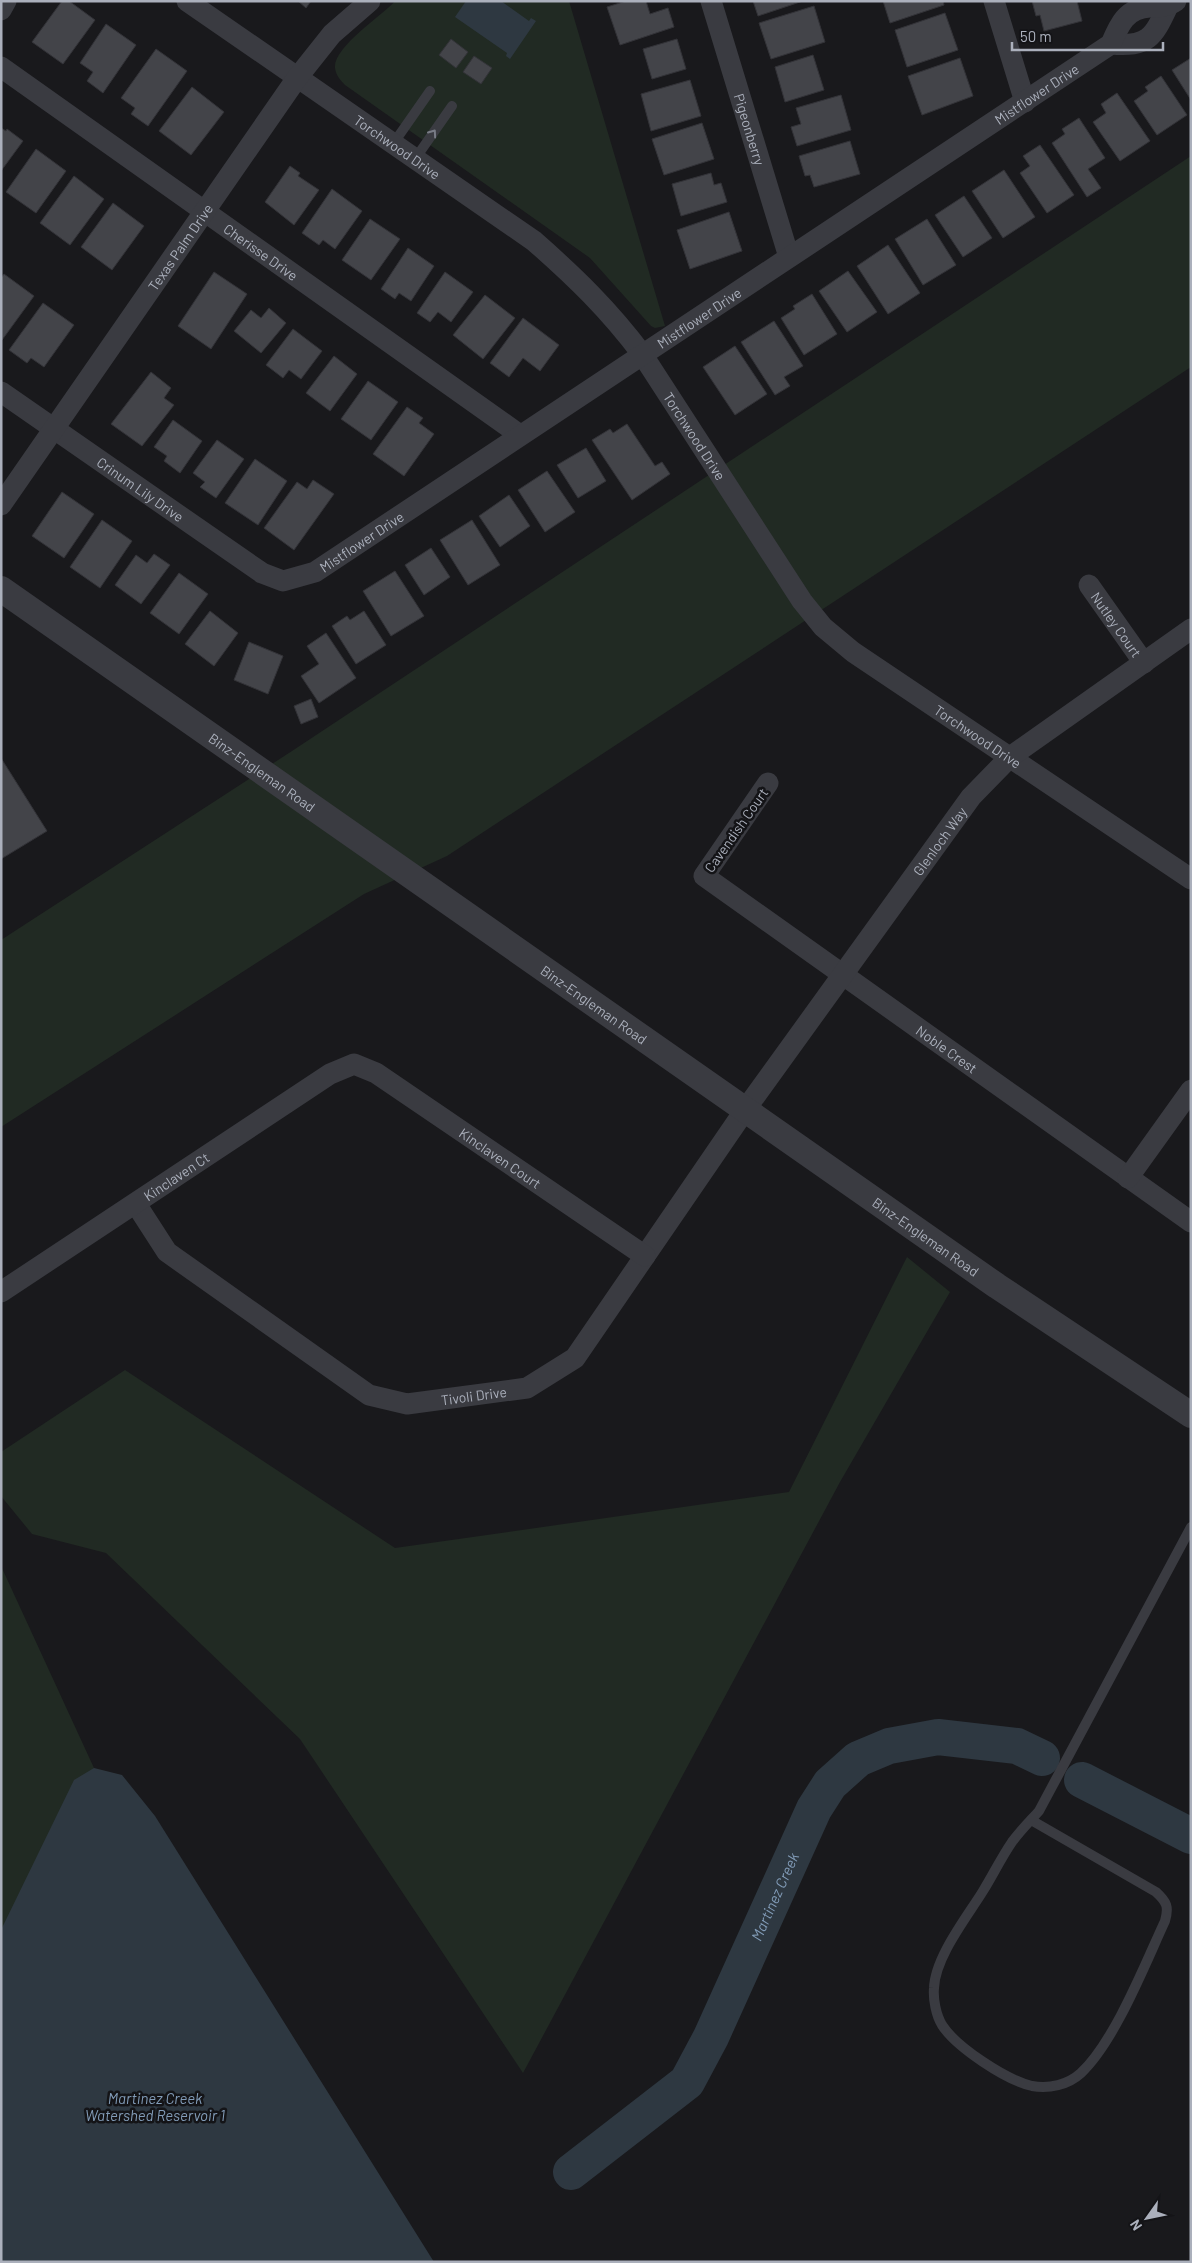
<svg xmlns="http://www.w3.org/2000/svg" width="1192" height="2263" font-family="Barlow,sans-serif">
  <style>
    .green { fill: #212a23 }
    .water { fill: #2e3841 }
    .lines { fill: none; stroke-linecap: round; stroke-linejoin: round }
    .river { stroke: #2e3841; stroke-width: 36 }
    .building { fill: #434449; stroke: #333338 }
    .service { stroke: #3a3b41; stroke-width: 10 }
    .minor { stroke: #3a3b41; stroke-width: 21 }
    .tertiary { stroke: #3a3b41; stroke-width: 26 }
    .oneway { stroke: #787b85 }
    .labels { text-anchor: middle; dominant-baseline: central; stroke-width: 5; stroke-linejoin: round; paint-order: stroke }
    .street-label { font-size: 14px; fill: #abb0bc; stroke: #141417 }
    .water-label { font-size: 15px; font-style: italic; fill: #829cb8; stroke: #141417 }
  </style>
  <rect width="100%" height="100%" fill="#19191c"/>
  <!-- green -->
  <path class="green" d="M395,1H569L665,326L655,328L651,326L590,258L345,85C340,80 336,75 335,68C333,47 382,16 395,1Z
    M1191,156V367L447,856L364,894L1,1127V940L292,751Z
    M907,1257L950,1292L840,1482L523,2073L300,1739L106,1553L32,1534L1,1496V1452L125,1370L395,1548L789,1492Z
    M1,1566L94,1768L1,1935Z"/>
  <!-- water -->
  <path class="water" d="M466,1H501L529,21L531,18L536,21L510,59L506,56L507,53L455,17Z
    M94,1768L122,1775L155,1816L434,2262H1V1930L74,1780Z"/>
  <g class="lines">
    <!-- river -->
    <g class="river">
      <path d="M1082,1780L1191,1836"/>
      <path id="s1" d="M571,2172L687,2082L711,2037L814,1809L830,1784L858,1759L889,1746L938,1737L1017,1746L1042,1758"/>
    </g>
  </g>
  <!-- building -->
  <path class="building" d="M62,1H69L95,20L63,64L32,42Z
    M298,1H311L306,8Z
    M626,1H646L650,14L668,8L674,27L620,45L607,7Z
    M753,1H803L758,16Z
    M883,1H943L944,5L890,23Z
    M1032,1H1077L1082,21L1044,31L1040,15L1036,16Z
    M814,6L825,42L771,59L759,23Z
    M945,13L958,50L907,67L895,30Z
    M106,24L136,45L103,93L87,81L93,72L80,63Z
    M451,39L468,52L456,68L439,55Z
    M677,39L686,69L652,79L643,49Z
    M156,49L187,71L148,126L131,114L135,108L121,98Z
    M813,55L824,90L785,102L775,67Z
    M474,56L492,68L481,84L463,72Z
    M960,58L973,96L922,115L908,76Z
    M1191,58V100L1172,70Z
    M1161,76L1187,115L1157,135L1134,101L1148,91L1145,87Z
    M690,80L701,116L651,131L641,94Z
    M192,87L224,112L191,155L159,131Z
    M1117,93L1150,141L1120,161L1093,122L1106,113L1101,104Z
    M841,95L851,130L797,146L791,127L801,124L796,108Z
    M1079,118L1105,158L1088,169L1101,188L1087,197L1052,143L1065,134L1062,129Z
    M702,123L714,159L664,175L652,139Z
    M1,128L6,131L7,129L23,141L1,171Z
    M850,141L860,174L814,187L810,175L805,176L799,156Z
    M1040,145L1074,195L1047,213L1020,173L1030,166L1023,156Z
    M36,149L66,171L36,213L6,192Z
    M290,166L300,173L298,176L319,190L294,225L265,202Z
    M1004,170L1035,217L1003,238L972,191Z
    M711,173L714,185L721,183L727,202L681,216L672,184Z
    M74,176L104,199L70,245L40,223Z
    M332,189L362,211L335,249L323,240L319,245L302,233Z
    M964,196L992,238L963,257L935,215Z
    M113,203L144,226L112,270L81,247Z
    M729,212L742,251L690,269L677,230Z
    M370,219L400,239L371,280L342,260Z
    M927,219L956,265L923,285L895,239Z
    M888,245L920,293L888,314L857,266Z
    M408,248L434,266L411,301L399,293L395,299L381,289Z
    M848,271L877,312L847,332L819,291Z
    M214,272L247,294L211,349L178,326Z
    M445,272L473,292L451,322L438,312L430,322L417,313Z
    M4,274L34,296L2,340L1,278Z
    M812,294L837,334L804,355L781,318L795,309L793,306Z
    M485,295L515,318L483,359L453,335Z
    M43,303L74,325L44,367L31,358L27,363L9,350Z
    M269,308L286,323L261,353L234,331L251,310L261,318Z
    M523,318L559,345L540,371L523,358L509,377L490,363Z
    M774,321L803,366L784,377L790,386L775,395L741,342Z
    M293,329L322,351L301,379L289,370L283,378L266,365Z
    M735,346L767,394L735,415L703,367Z
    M334,356L357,374L330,411L306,393Z
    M151,372L171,388L164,398L174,405L142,446L111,424Z
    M368,381L398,402L371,440L341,419Z
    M407,407L423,418L419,423L434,434L404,476L373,454Z
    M173,420L202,441L180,473L164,461L167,456L154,447Z
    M627,424L655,466L662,462L670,474L632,500L592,440L610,429L613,433Z
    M217,440L244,459L216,498L200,487L205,482L193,473Z
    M586,448L606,481L578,498L557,465Z
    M255,459L287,481L258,525L225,503Z
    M547,471L575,512L545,532L518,490Z
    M313,480L334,494L294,550L264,528L297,482L307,489Z
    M62,492L94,514L64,558L32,536Z
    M509,495L530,526L500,547L479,516Z
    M102,520L132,541L100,588L70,567Z
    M472,520L500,565L468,585L440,540Z
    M431,548L450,577L424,595L405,565Z
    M154,554L170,565L141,604L115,585L136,555L147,563Z
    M395,571L424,616L391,636L363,591Z
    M179,573L208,594L179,634L150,613Z
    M210,611L238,633L214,666L185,644Z
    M364,611L386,645L356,664L332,626L347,616L350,620Z
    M326,633L356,678L319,703L301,676L319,664L307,646Z
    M249,642L283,656L268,694L234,680Z
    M311,699L318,717L301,724L294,706Z
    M1,758L47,831L1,859Z"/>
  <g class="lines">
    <!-- service -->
    <path class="service" d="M393,144L430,91
      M415,159L452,106
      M1031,1820L1156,1892C1167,1902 1169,1907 1165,1921C1145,1964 1115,2041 1081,2073C1068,2085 1049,2089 1032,2086C1006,2080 956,2047 942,2025C936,2015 933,1999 934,1988C935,1957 967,1917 983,1891C993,1875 1001,1858 1012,1842C1020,1831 1030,1821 1039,1811L1191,1527"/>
    <!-- minor -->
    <g class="minor">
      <path id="s2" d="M187,1L534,241C576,278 608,309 642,354L802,601L823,627L853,652L1191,879"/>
      <path id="s3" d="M711,1L789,257"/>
      <path d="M994,1L1025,102"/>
      <path d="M1,10L6,1"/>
      <path d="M1111,44C1148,47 1153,38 1168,6"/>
      <path id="s4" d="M1,67L520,435"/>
      <path id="s5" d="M1,392L262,573L283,581L315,572L1111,44C1119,25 1126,8 1150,7C1160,7 1167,7 1176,1"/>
      <path id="s6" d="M1,505L297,78L332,34L370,1"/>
      <path id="s7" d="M1089,585L1144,663"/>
      <path id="s8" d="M768,783L704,876L1191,1222"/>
      <path d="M1128,1178L1191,1090"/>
      <path id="s9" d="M136,1204L167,1252L369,1395L407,1404L527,1388L575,1358L745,1110L971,797L1010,757L1191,629"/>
      <path id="s10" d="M1,1292L330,1074L354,1064L376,1073L645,1256"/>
    </g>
    <!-- tertiary -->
    <path class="tertiary" id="s11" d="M1,589L997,1286L1191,1415"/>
  </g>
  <!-- one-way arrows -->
  <defs><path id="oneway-chevron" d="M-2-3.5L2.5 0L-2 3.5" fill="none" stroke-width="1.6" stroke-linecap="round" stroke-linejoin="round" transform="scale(1.25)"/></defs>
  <use class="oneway" href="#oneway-chevron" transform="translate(433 133) rotate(-55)"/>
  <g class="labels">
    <!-- street labels -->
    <g class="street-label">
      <text stroke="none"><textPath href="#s5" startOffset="1239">Mistflower Drive</textPath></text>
      <text stroke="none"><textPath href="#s3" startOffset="134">Pigeonberry</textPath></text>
      <text stroke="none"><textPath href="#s2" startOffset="256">Torchwood Drive</textPath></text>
      <text stroke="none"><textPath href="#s6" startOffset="314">Texas Palm Drive</textPath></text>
      <text stroke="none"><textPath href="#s4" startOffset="319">Cherisse Drive</textPath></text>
      <text stroke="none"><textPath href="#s5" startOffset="834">Mistflower Drive</textPath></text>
      <text stroke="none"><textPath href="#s2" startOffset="676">Torchwood Drive</textPath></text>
      <text stroke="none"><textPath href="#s5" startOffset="170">Crinum Lily Drive</textPath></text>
      <text stroke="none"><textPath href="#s5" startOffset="429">Mistflower Drive</textPath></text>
      <text stroke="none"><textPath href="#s7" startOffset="48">Nutley Court</textPath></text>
      <text stroke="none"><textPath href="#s2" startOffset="1096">Torchwood Drive</textPath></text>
      <text stroke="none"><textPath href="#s11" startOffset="319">Binz-Engleman Road</textPath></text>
      <text transform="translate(736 830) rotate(-55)">Cavendish Court</text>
      <text stroke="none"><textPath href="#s9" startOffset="1154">Glenloch Way</textPath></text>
      <text stroke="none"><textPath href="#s11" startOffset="724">Binz-Engleman Road</textPath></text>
      <text stroke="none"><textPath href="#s8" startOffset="411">Noble Crest</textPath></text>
      <text stroke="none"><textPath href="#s10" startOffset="595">Kinclaven Court</textPath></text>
      <text stroke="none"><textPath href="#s10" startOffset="210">Kinclaven Ct</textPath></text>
      <text stroke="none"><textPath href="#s11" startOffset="1129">Binz-Engleman Road</textPath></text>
      <text stroke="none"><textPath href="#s9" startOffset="411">Tivoli Drive</textPath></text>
    </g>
    <!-- water labels -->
    <g class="water-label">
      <text stroke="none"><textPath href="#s1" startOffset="352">Martinez Creek</textPath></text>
      <text x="155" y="2098">Martinez Creek<tspan x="155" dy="17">Watershed Reservoir 1</tspan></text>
    </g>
  </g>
  <!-- border -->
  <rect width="1192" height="2263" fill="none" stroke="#abb0bc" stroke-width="5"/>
  <!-- north arrow -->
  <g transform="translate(1147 2218) rotate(237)" stroke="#141417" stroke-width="4" paint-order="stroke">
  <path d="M0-4L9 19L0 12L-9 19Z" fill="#abb0bc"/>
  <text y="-8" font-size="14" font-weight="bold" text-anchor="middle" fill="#abb0bc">N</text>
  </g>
  <!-- scale -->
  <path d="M1012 42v8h151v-8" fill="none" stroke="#abb0bc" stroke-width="2.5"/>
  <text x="1020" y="42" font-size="15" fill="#abb0bc" stroke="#141417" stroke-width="4" paint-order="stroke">50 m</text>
</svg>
